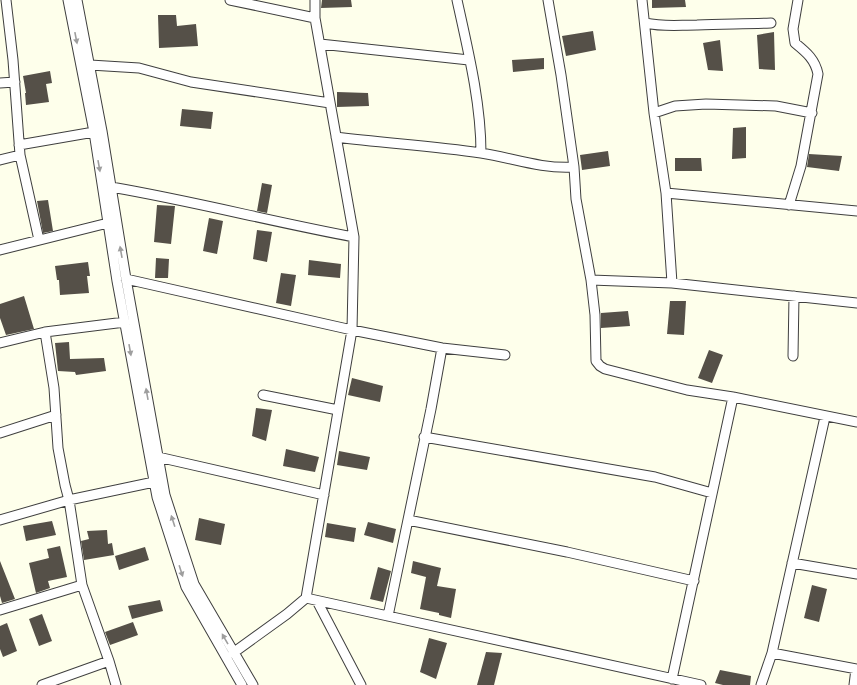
<svg xmlns="http://www.w3.org/2000/svg" width="857" height="685" font-family="Georgia,serif">
  <style>
    .building { fill: #555048 }
    .lines { fill: none; stroke-linecap: round; stroke-linejoin: round }
    .minor-casing { stroke: #3f3f3f; stroke-width: 11 }
    .minor { stroke: #fff; stroke-width: 9 }
    .oneway { fill: #9e9e9e }
  </style>
  <rect width="100%" height="100%" fill="#feffeb"/>
  <!-- building -->
  <path class="building" d="M322,0H351L352,7L321,8Z
    M652,0H685L686,7L652,8Z
    M158,15H176L177,26L196,24L198,46L159,48Z
    M593,31L596,50L566,56L562,36Z
    M774,32L775,70L759,69L757,35Z
    M720,40L723,71L708,70L703,43Z
    M544,58V69L513,72L512,60Z
    M50,71L52,83L46,84L49,102L26,105L25,93H26L23,76Z
    M337,92L368,93L369,106L337,107Z
    M182,109L213,112L211,129L180,126Z
    M746,127V158L732,159L733,128Z
    M608,151L610,166L582,170L580,155Z
    M809,154L842,156L839,171L807,167Z
    M675,158H701L702,171H675Z
    M262,183L272,185L267,213L257,211Z
    M48,200L53,231L43,233L37,201Z
    M157,205L175,206L171,244L154,242Z
    M209,218L223,221L217,254L203,251Z
    M257,230L272,232L267,262L253,259Z
    M156,258L169,259L168,278H155Z
    M309,260L341,264L340,278L308,275Z
    M88,262L90,276H87L89,293L60,295L59,280H57L55,266Z
    M281,273L296,275L291,306L276,303Z
    M24,296L34,329L6,335L0,318V304Z
    M670,301H686L684,335L667,334Z
    M628,311L630,326L601,328V313Z
    M69,342L70,359L104,358L106,371L76,375L75,372L58,371L55,343Z
    M709,350L723,355L712,383L698,378Z
    M352,378L383,386L380,402L348,395Z
    M256,408L272,410L266,441L252,436Z
    M286,449L319,457L315,472L283,466Z
    M339,451L370,457L367,470L337,465Z
    M199,518L225,524L221,545L195,540Z
    M52,521L56,535L26,541L23,526Z
    M368,522L396,529L393,543L364,535Z
    M327,523L356,528L354,542L325,537Z
    M107,530L108,544L112,543L114,555L84,560L81,541L89,539L87,531Z
    M60,546L67,577L48,581L50,588L36,593L29,563L49,558L47,549Z
    M145,547L149,560L119,570L115,556Z
    M0,561L15,599L2,603L0,596Z
    M413,561L441,568L437,586L456,589L451,618L439,615V613L420,609L426,577L411,573Z
    M378,567L391,571L383,602L370,599Z
    M812,585L827,589L819,622L804,618Z
    M160,600L163,611L132,619L128,606Z
    M42,614L52,641L39,646L29,619Z
    M133,622L138,635L110,645L105,632Z
    M7,623L17,651L3,657L0,649V626Z
    M429,638L447,643L436,679L420,672Z
    M486,652L502,653L494,685H477Z
    M720,670L751,676L750,685H723L715,683Z"/>
  <g class="lines">
    <defs>
      <path id="minor" d="M6,0L13,60L20,155L39,240
        M68,0L94,132L117,281L157,497L186,587L242,685
        M77,0L102,131L126,279L165,495L194,584L253,685
        M230,0L315,18
        M457,0C468,50 481,103 481,153
        M548,0L561,75L574,167L576,199L591,280L595,315L596,361L600,366L605,369L687,390L733,397L857,422
        M642,0L654,113L666,193L672,283
        M645,23C664,27 677,25 697,25C721,24 746,24 771,23
        M320,44L469,60
        M90,65L139,68L191,82L330,103
        M0,83L15,82
        M654,113L675,106L706,104L776,106L812,113
        M336,137C383,143 433,146 481,153C513,158 540,169 574,167
        M19,145L94,132
        M0,160L20,155
        M111,187C193,201 273,222 354,237
        M666,193L857,211
        M789,205L801,166L818,74C815,59 806,52 795,43L793,29L798,0
        M0,250L108,223
        M126,279L352,330L442,348L505,355
        M591,280L672,283L857,303
        M45,332L54,388L58,448L65,485L69,500L82,585L109,661L116,685
        M0,343L45,332L125,322
        M793,356L794,296
        M263,395L338,410
        M0,433L56,415
        M424,437L655,477L712,493
        M158,457L324,495
        M0,520L69,500L154,482
        M408,520L567,552L694,581
        M792,563L857,574
        M306,598L352,330L354,237L315,18V0
        M317,601L361,685
        M0,610L82,585
        M388,616L431,409L442,348
        M233,653L287,614L306,598L701,685
        M772,653L857,669
        M672,679L733,397
        M42,685L109,661
        M761,685L772,653L825,417
        M854,685L856,669"/>
    </defs>
    <!-- minor casing -->
    <use href="#minor" class="minor-casing"/>
    <!-- minor -->
    <use href="#minor" class="minor"/>
  </g>
  <!-- one-way arrows -->
  <defs><path id="oneway-solid" d="M-6-.8H1V-3.2L6.5 0L1 3.2V.8H-6Z"/></defs>
  <g class="oneway">
    <use href="#oneway-solid" transform="translate(76 38) rotate(79)"/>
    <use href="#oneway-solid" transform="translate(99 166) rotate(80)"/>
    <use href="#oneway-solid" transform="translate(121 252) rotate(-100)"/>
    <use href="#oneway-solid" transform="translate(130 350) rotate(80)"/>
    <use href="#oneway-solid" transform="translate(147 394) rotate(-100)"/>
    <use href="#oneway-solid" transform="translate(173 521) rotate(-108)"/>
    <use href="#oneway-solid" transform="translate(181 571) rotate(72)"/>
    <use href="#oneway-solid" transform="translate(225 639) rotate(-120)"/>
  </g>
</svg>
